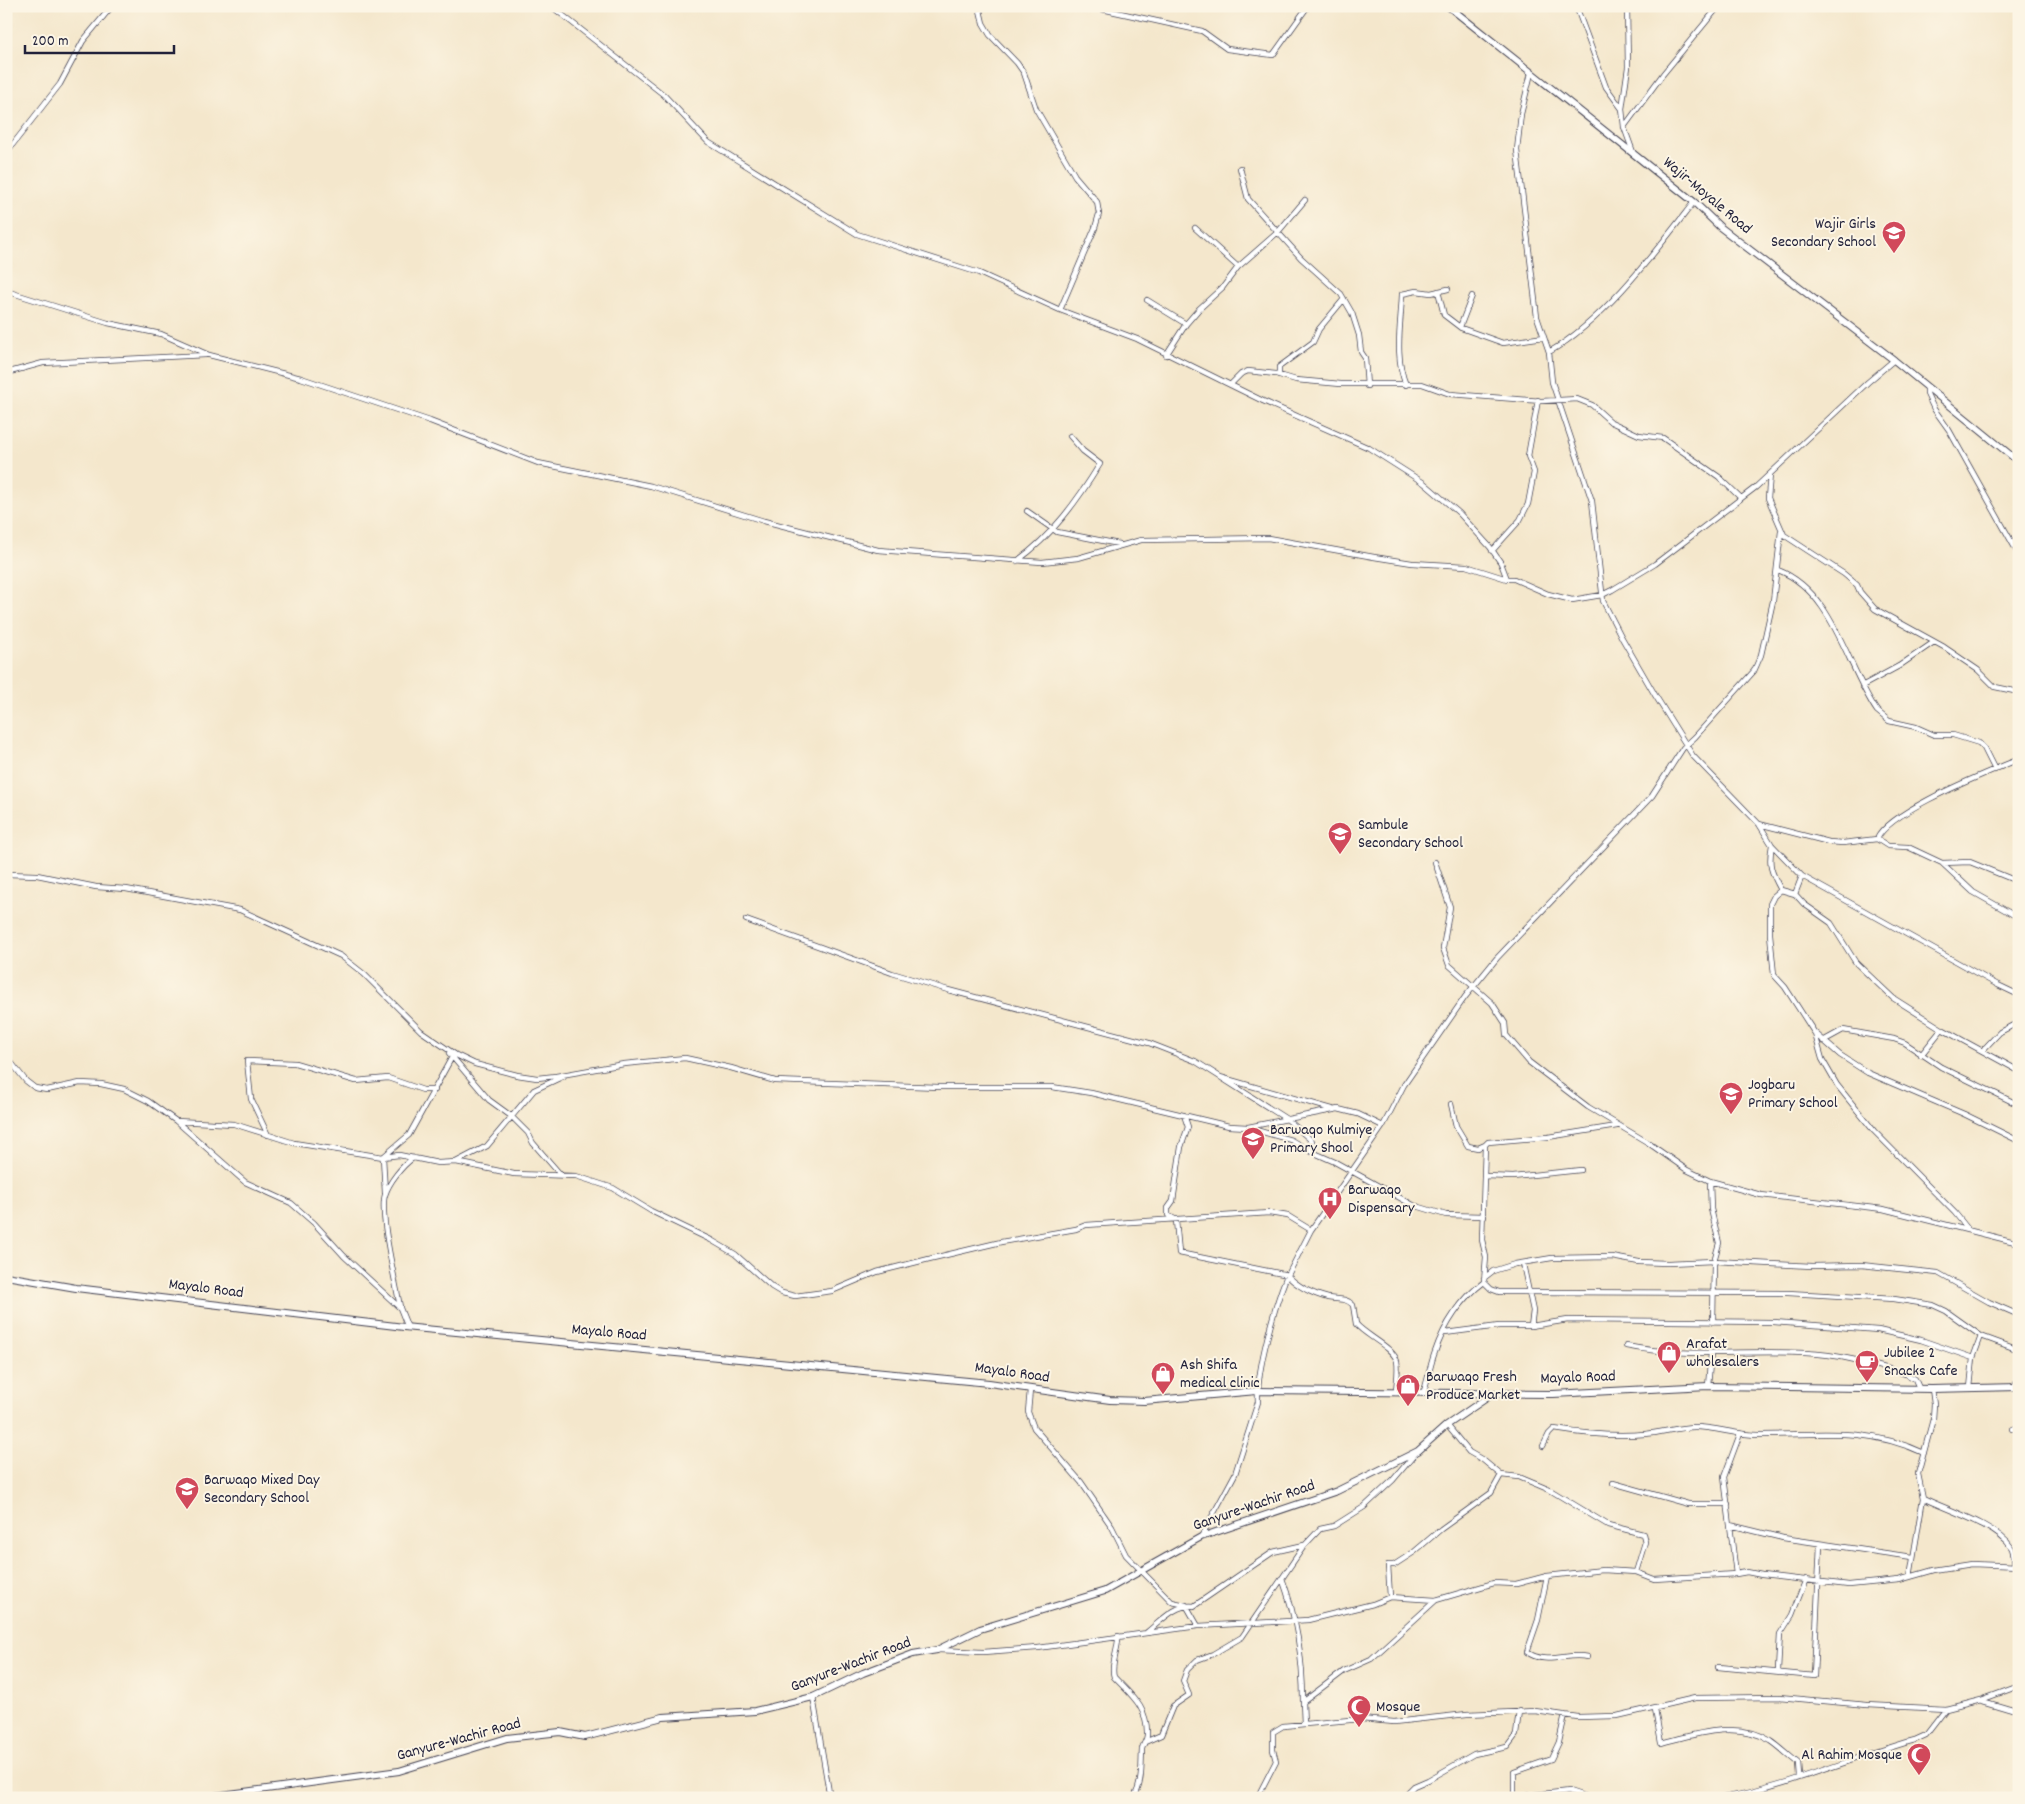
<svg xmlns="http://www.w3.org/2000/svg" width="2025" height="1804" font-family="Dekko,sans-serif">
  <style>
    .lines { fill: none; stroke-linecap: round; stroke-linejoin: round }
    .street-casing { stroke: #424051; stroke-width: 6 }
    .secondary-casing { stroke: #424051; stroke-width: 8 }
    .street { stroke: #fff; stroke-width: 4.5 }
    .secondary { stroke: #fff; stroke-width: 6 }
    .labels { text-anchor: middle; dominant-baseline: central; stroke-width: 4; stroke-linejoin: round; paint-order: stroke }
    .street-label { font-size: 16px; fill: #22223b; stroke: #fcf5e5 }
    .poi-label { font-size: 16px; fill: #22223b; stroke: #fcf5e5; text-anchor: start }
  </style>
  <rect width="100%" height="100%" fill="#fcf5e5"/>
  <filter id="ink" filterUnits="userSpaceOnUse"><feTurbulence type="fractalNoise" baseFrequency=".02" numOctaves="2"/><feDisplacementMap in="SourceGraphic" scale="10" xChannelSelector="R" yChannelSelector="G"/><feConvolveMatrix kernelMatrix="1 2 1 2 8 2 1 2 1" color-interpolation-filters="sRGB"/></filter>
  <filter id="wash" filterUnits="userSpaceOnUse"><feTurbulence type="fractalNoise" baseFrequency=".0096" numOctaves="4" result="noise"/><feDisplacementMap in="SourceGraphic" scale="20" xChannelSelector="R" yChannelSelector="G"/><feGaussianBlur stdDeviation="1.12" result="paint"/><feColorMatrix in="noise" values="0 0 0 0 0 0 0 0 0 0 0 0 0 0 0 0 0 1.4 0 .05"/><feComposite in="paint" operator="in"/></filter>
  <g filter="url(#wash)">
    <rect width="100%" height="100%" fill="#f4e7cc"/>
  </g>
  <g filter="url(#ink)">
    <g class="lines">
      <defs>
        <path id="street" d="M551,6L664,95L708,142L857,234L979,273L1060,310L1137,339L1263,401L1369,448L1424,483L1459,513L1490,547L1501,563L1507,579H1514L1548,594L1572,600L1602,595L1612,590L1655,564L1756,487L1868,382L1894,360
          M979,6L983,23L990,35L1017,63L1024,73L1036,109L1075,176L1097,202L1099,214L1095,228L1060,310
          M1088,6L1202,31L1227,49L1273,55L1308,6
          M1576,6L1606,87L1622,109L1624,127L1633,152
          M1531,73L1521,114L1517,150L1537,317L1549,352L1552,382L1592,501L1603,601L1622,638L1655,695L1693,756L1759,824L1772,845L1802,876L1998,985L2019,995
          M1622,109L1628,67L1627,6
          M1624,127L1663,74L1719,6
          M6,153L60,84L83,41L112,6
          M1240,168L1248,199L1301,258L1341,294L1352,313L1359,335L1361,352L1365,358L1367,386
          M1195,228L1238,267
          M6,291L108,323L161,334L209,355L301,378L430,421L538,463L651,486L764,521L878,550L1042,562L1078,558L1141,540L1268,538L1374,557L1412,563L1466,566L1507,579
          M1438,291L1444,315L1461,328L1503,343L1544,337
          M1147,300L1186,324
          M1460,327L1472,296
          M1549,352C1604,321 1655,252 1694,202
          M1166,355L1186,324L1199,309L1223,287L1238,267L1278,232L1305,200
          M6,373L43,363L206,355
          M1279,375V367L1313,342L1319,329L1344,299
          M1231,384L1241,374L1248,371L1276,374L1296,380L1341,384H1422L1450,394L1542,401L1577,399L1592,405L1611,422L1639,435L1663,438L1719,477L1741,498
          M1406,385C1394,356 1401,324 1402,294L1416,291L1431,293L1448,289
          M1927,388V394L1934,409L1949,430L2019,555
          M1770,475L1768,498L1784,535L1844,574L1857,585L1860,592L1875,609L1944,647L1978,670L1995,687L2019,692
          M1027,511L1057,532L1119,544
          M1492,551L1520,520L1528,504L1534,472L1528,456L1538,400
          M1017,561C1052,536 1078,500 1100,464L1083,451L1070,436
          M1778,570C1834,592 1846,666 1877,711L1889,721L1916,727L1934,735H1953L1979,743L1984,748L1995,770
          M1862,686L1899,666L1934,642
          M1759,824L1829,842L1843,843L1877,839L1888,846L1908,847L1942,863L1973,892L2019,918
          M1877,839C1890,810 1987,773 2019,759
          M1772,845C1768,865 1771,872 1781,890L1774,896L1770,904V934L1774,975L1785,987L1814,1032L1840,1055L1868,1073L1964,1114L2019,1141
          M1435,862L1450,907L1443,948L1449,965L1492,1003L1505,1023L1506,1035L1529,1062L1588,1107L1647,1142L1687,1170L1710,1181L1761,1195L1883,1209L2019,1243
          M1942,863L1970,862L2019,882
          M6,874L37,875L96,887L126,889L240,910L341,956L364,974L421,1031L456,1055L475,1064L517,1075L537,1078L556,1076L624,1064L685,1058L731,1068L775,1081L939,1087H1052L1091,1093L1229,1126L1248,1127L1338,1109L1358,1114L1383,1126
          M1802,876L1795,894L1804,904L1831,923L1856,963L1893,998L1942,1029L2019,1071
          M1781,890L1795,894
          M746,920L892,973L948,990L1149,1043L1195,1061L1288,1120L1312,1141L1310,1151L1335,1162L1413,1205L1446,1215L1484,1216
          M1815,1034L1822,1059L1837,1085L1874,1131L1955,1213L1967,1228
          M1823,1041L1843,1030L1894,1039L1905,1043L1941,1067L2019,1105
          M1983,1050L2000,1032L2019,1022
          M449,1053L489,1100L511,1116L528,1133L533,1143L560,1174
          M1921,1055L1942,1029
          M6,1056L26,1081L35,1088L47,1090L80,1083L101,1084L124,1089L148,1101L176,1121L234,1124L294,1143L383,1157L399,1155L438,1163L456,1162L514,1174L576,1176L613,1188L651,1211L711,1240L735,1254L772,1287L782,1293L795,1296L832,1291L877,1272L929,1259L1001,1242L1076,1229L1086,1225L1269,1213L1288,1216L1311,1230
          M1220,1077L1332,1109
          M1451,1104L1456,1126L1468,1146L1478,1148L1485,1145
          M1184,1115L1188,1127L1181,1147L1173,1201L1168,1208V1215L1176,1220L1179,1253L1288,1275L1311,1230L1383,1126L1404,1085L1465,997L1497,958L1652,796L1683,748L1695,737L1754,671L1761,655L1773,601L1781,531
          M176,1121L245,1182L291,1203L314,1223L344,1256L400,1308L408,1328
          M1617,1126L1548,1137L1488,1142L1485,1145L1482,1240L1486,1257L1484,1282L1491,1289L1499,1292L1788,1293L1894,1299L1933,1305L1946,1311L1981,1336L2019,1350
          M1249,1128L1291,1140L1310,1151
          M268,1135L251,1099L247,1061L295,1063L356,1081L388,1078L423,1090H435
          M456,1162L487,1146L534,1090L564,1076
          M1485,1176L1513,1177L1581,1170
          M1710,1181L1711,1209L1719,1243L1714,1261L1713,1322
          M385,1193L383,1157L409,1135L452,1057
          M1523,1264L1533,1311L1531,1326
          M1484,1278L1493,1271L1515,1264L1552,1258L1612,1257L1639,1262L1668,1263L1714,1261L1812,1266L1861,1265L1938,1273L1989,1302L2019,1315
          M400,1307C396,1283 379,1214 385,1195C389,1182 402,1166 413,1158
          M1445,1333L1499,1326H1531L1568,1320L1774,1322L1878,1330L1921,1340L1973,1358
          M1626,1346C1685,1358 1745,1350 1805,1353C1840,1354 1872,1364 1906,1374L1915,1379L1919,1388
          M1708,1386L1711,1353
          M1970,1388L1973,1358L1981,1336
          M2014,1388L2019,1376
          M1030,1390L1028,1412L1034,1428L1081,1482L1112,1527L1126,1555L1172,1602L1186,1605L1198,1626
          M1423,1394C1428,1380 1430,1365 1435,1352C1444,1325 1461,1299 1484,1282
          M1447,1425L1469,1452L1483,1460L1501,1475L1519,1477L1550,1490L1608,1525L1643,1534L1645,1542L1636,1572
          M2013,1429L2019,1427
          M1543,1446L1549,1434L1554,1429C1585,1434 1614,1437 1645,1434C1662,1433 1678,1427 1695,1427C1716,1427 1737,1435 1759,1435C1820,1435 1866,1426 1924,1453
          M1613,1483L1688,1504H1728
          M1923,1498C1947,1510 1997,1525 2011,1547C2014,1551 2014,1560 2015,1566
          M1730,1525L1783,1538L1912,1557
          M1201,1537L1235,1474L1258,1402C1256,1371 1275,1305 1287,1275C1297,1286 1313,1294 1328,1298C1338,1300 1345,1297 1353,1305L1356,1324C1366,1336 1393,1347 1397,1361C1399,1371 1396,1384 1396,1393
          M1736,1574L1724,1477L1740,1434
          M1547,1576L1538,1620L1527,1652C1546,1666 1567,1652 1587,1657
          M1910,1577L1923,1498L1918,1474L1933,1419L1934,1404L1932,1389
          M1282,1578C1297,1619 1303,1659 1303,1702
          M1390,1597L1388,1565H1394L1414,1552L1441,1529L1491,1493L1501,1475
          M1146,1633C1159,1623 1176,1603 1194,1606L1273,1552L1304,1545
          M1118,1636C1119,1649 1110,1665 1114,1677C1131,1695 1148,1707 1147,1735C1147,1740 1143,1744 1142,1749C1141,1767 1143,1781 1134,1798
          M938,1650L983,1652L1038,1648L1198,1626L1308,1620L1373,1604L1390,1597L1436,1600L1494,1583L1516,1584L1547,1576L1603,1570L1636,1572L1654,1579L1736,1574L1747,1572L1762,1575L1849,1585L1899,1580L1934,1570L1972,1564L2019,1566
          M1718,1667L1814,1676L1820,1544
          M1778,1671L1780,1634L1792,1615L1806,1579
          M813,1697L830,1798
          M1982,1701L2019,1712
          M1655,1709L1661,1743C1696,1734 1737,1720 1771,1741C1780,1747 1789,1756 1798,1763L1799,1777
          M1304,1724L1303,1702L1344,1671L1371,1659L1436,1600
          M1145,1742L1161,1735L1173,1706L1189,1695L1183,1681L1187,1670L1197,1660L1213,1654L1242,1637L1304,1546L1320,1529L1334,1526L1364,1507L1393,1480L1415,1454
          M1514,1796V1772L1551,1759L1559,1742L1565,1715
          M1257,1798L1276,1761L1273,1750V1732L1283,1726L1361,1719L1394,1722L1467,1714L1535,1711L1578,1717L1617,1716L1695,1698L1779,1697L1867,1705L1946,1709L1981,1700L2019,1686
          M1402,1798L1414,1786L1428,1780L1474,1754L1507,1747L1516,1735L1519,1711
          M1507,1798L1569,1791L1590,1798
          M1723,1798C1789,1786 1851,1758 1915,1740L1926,1735L1946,1709"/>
        <path id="secondary" d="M1448,6L1694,202L1720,227L1894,360L2019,462
          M6,1276L76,1288L404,1327L989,1383L1110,1400L1144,1401L1257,1391L1553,1394L1708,1386L1932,1389L2019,1387
          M200,1798L399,1771L507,1738L560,1732L585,1737L663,1717L755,1711L813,1697L863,1673L913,1654L937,1650L980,1629L1105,1591L1201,1537L1337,1491L1418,1451L1447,1425L1488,1397L1490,1393"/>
      </defs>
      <!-- street casing -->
      <use href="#street" class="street-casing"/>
      <!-- secondary casing -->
      <use href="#secondary" class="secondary-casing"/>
      <!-- street -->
      <use href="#street" class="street"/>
      <!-- secondary -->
      <use href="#secondary" class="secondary"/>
    </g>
  </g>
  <!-- icons -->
  <defs>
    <symbol id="school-pin" viewBox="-11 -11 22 30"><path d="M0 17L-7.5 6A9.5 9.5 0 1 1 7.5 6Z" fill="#d1495b" stroke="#fcf5e5"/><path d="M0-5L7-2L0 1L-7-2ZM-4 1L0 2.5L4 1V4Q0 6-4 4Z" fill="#fff"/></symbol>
    <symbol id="hospital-pin" viewBox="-11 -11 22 30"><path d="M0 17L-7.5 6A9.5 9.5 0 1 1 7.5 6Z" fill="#d1495b" stroke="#fcf5e5"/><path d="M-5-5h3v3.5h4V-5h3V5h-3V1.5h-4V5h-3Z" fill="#fff"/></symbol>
    <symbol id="shop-pin" viewBox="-11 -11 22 30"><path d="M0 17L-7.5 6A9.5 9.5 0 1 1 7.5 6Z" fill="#d1495b" stroke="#fcf5e5"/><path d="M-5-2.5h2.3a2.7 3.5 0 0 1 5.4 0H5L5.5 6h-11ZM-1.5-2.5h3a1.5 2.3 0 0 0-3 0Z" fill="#fff"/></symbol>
    <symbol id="cafe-pin" viewBox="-11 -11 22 30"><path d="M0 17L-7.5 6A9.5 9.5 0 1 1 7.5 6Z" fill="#d1495b" stroke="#fcf5e5"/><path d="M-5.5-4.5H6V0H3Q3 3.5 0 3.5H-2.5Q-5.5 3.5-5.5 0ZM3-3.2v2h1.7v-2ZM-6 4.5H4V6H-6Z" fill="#fff"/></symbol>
    <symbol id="mosque-pin" viewBox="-11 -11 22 30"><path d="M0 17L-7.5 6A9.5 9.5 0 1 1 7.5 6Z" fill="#d1495b" stroke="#fcf5e5"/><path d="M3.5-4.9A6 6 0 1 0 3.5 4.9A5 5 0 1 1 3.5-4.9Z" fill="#fff"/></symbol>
  </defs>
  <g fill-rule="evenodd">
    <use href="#school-pin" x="1880" y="219" width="28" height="38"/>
    <use href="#school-pin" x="1326" y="820" width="28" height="38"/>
    <use href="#school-pin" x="1717" y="1080" width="28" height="38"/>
    <use href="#school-pin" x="1239" y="1125" width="28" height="38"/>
    <use href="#hospital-pin" x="1316" y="1185" width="28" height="38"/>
    <use href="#shop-pin" x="1655" y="1339" width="28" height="38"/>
    <use href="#cafe-pin" x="1853" y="1348" width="28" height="38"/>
    <use href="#shop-pin" x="1149" y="1360" width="28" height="38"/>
    <use href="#shop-pin" x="1394" y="1372" width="28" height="38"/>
    <use href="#school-pin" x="173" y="1475" width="28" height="38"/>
    <use href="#mosque-pin" x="1345" y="1693" width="28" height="38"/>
    <use href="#mosque-pin" x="1905" y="1741" width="28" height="38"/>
  </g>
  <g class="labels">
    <!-- street labels -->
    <g class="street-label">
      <text transform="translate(1707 196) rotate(40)">Wajir-Moyale Road</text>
      <text transform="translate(206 1289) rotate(7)">Mayalo Road</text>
      <text transform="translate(609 1333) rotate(5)">Mayalo Road</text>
      <text transform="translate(1012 1373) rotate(8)">Mayalo Road</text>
      <text transform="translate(1578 1378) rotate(-2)">Mayalo Road</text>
      <text transform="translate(1254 1506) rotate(-19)">Ganyure-Wachir Road</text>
      <text transform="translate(851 1665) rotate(-21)">Ganyure-Wachir Road</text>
      <text transform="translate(459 1740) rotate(-15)">Ganyure-Wachir Road</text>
    </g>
    <!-- poi labels -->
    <g class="poi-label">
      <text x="1876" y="224" text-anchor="end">Wajir Girls<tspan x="1876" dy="18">Secondary School</tspan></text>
      <text x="1358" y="825">Sambule<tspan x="1358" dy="18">Secondary School</tspan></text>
      <text x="1748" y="1085">Jogbaru<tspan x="1748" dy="18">Primary School</tspan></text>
      <text x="1270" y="1130">Barwaqo Kulmiye<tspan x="1270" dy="18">Primary Shool</tspan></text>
      <text x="1348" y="1190">Barwaqo<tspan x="1348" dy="18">Dispensary</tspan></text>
      <text x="1686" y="1344">Arafat<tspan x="1686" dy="18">wholesalers</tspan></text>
      <text x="1884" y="1353">Jubilee 2<tspan x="1884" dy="18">Snacks Cafe</tspan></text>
      <text x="1180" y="1365">Ash Shifa<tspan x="1180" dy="18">medical clinic</tspan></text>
      <text x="1426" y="1377">Barwaqo Fresh<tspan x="1426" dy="18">Produce Market</tspan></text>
      <text x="204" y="1480">Barwaqo Mixed Day<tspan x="204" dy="18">Secondary School</tspan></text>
      <text x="1376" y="1707">Mosque</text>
      <text x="1902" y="1755" text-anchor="end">Al Rahim Mosque</text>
    </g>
  </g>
  <!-- margin -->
  <rect width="2025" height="1804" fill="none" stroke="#fcf5e5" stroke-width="25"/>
  <!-- scale -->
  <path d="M25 45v8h149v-8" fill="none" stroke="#22223b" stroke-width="2.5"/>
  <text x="32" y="45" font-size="15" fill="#22223b" stroke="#fcf5e5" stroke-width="4" paint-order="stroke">200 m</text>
</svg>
